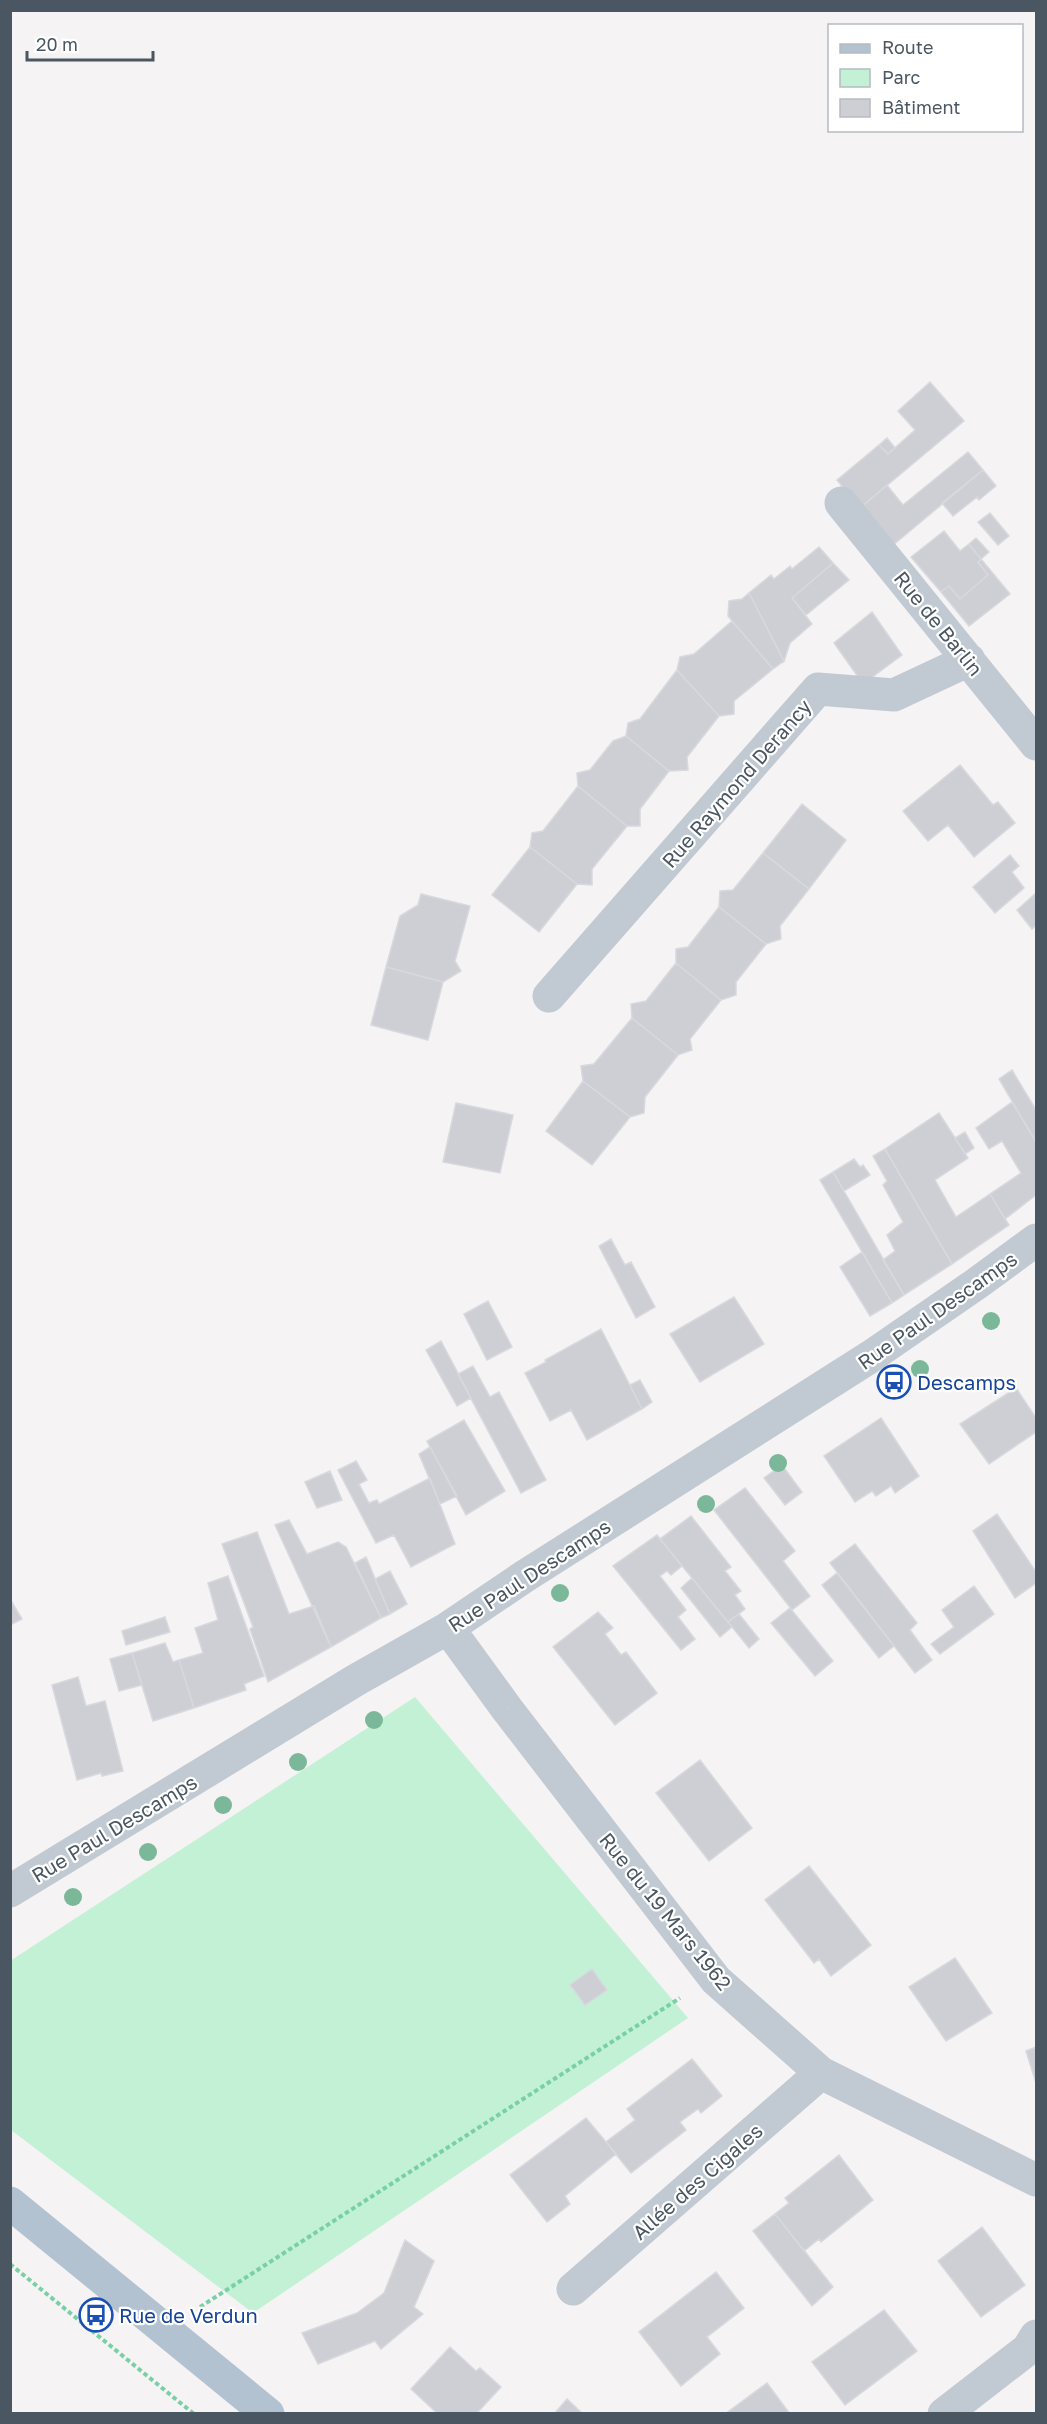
<svg xmlns="http://www.w3.org/2000/svg" width="1047" height="2424" font-family="'Golos Text',sans-serif">
  <style>
    .green { fill: #c3f1d5 }
    .building { fill: #cdcfd5; stroke: #d7d9de; stroke-width: 1.5 }
    .lines { fill: none; stroke-linecap: round; stroke-linejoin: round }
    .path { stroke: #7ad0a6; stroke-width: 4; stroke-dasharray: 4.5 3; stroke-linecap: butt }
    .minor { stroke: #c1cad2; stroke-width: 33 }
    .major { stroke: #b3c2d1; stroke-width: 33 }
    .tree { fill: #7bb799 }
    .labels { text-anchor: middle; dominant-baseline: central; stroke-width: 4.5; stroke-linejoin: round; paint-order: stroke }
    .street-label { font-size: 20px; fill: #4a5661; stroke: #fff }
    .transit-label { font-size: 20px; fill: #164399; stroke: #fff; text-anchor: start }
  </style>
  <rect width="100%" height="100%" fill="#f5f3f3"/>
  <!-- green -->
  <path class="green" d="M415,1697L688,2018L253,2313L11,2130L10,1961Z"/>
  <!-- building -->
  <path class="building" d="M930,382L964,421L860,508L837,480L879,445L888,454L915,430L898,411Z
    M887,438L895,448L888,454L879,445Z
    M968,452L983,470L892,546L860,508L887,485L903,505Z
    M983,470L996,486L979,500L977,497L953,516L942,503Z
    M990,513L1009,536L998,545L978,522Z
    M944,531L960,551L969,544L981,559L978,562L988,575L960,599L949,586L941,592L911,557Z
    M976,538L989,552L981,559L969,544Z
    M819,547L833,563L792,598L812,624L790,643L784,661L749,593L771,575L774,579L790,566L792,569Z
    M981,559L1010,594L969,626L941,592L949,586L960,599L988,575L978,562Z
    M833,563L849,580L806,615L792,598Z
    M749,593L784,661L773,669L728,616L729,601L742,599Z
    M872,612L902,655L863,684L834,643Z
    M732,621L773,669L734,701V714L719,716L677,670L680,657L694,654Z
    M677,670L719,716L687,757L688,770L669,771L626,736L628,723L640,719Z
    M626,736L669,771L640,809V826H627L578,786L577,773L590,770L613,741Z
    M960,765L993,805L998,802L1015,823L974,857L948,825L928,841L903,811Z
    M578,786L627,826L592,869V885L577,884L530,847L532,833L543,831Z
    M802,804L846,840L809,889L763,853Z
    M530,847L577,884L539,932L492,895Z
    M763,853L809,889L780,926L781,939L766,944L719,907L720,891L733,890Z
    M1010,855L1019,866L1012,872L1024,888L995,913L973,887Z
    M1036,893V925L1032,929L1017,910Z
    M421,894L470,906L455,961L461,971L443,982L386,967L400,916L418,905Z
    M719,907L766,944L736,982V995L721,1000L676,963V949L688,947Z
    M676,963L721,1000L690,1039L692,1050L678,1055L632,1018L631,1004L646,1001Z
    M386,967L443,982L428,1040L371,1025Z
    M632,1018L678,1055L645,1097L644,1113L630,1117L583,1081L581,1066L594,1064Z
    M1012,1070L1036,1110V1142L999,1079Z
    M583,1081L630,1117L592,1165L546,1131Z
    M1012,1102L1036,1142V1195L1005,1219L990,1194L1021,1173L1002,1141L989,1149L976,1128Z
    M456,1103L513,1115L500,1173L443,1162Z
    M939,1113L968,1158L935,1180L956,1217L990,1194L1009,1225L952,1264L885,1149Z
    M965,1132L974,1148L965,1154L955,1138Z
    M885,1149L952,1264L904,1295L883,1260L895,1251L887,1235L903,1222L883,1185L887,1181L873,1156Z
    M854,1159L860,1167L863,1165L870,1175L844,1191L833,1172Z
    M833,1172L904,1295L892,1303L820,1180Z
    M611,1239L625,1265L631,1262L655,1307L636,1318L599,1246Z
    M862,1252L892,1303L870,1316L840,1267Z
    M734,1297L764,1344L700,1382L670,1334Z
    M488,1301L512,1347L487,1360L464,1314Z
    M601,1329L642,1409L587,1440L571,1410L550,1421L525,1373L546,1362L545,1360Z
    M441,1341L471,1398L457,1406L426,1350Z
    M473,1366L490,1397L499,1392L546,1480L521,1493L458,1374Z
    M640,1380L652,1402L642,1409L630,1385Z
    M1016,1388L1036,1418V1432L989,1464L960,1424Z
    M881,1418L919,1476L895,1493L891,1486L876,1496L872,1491L855,1502L824,1456Z
    M464,1420L505,1491L466,1515L427,1441Z
    M430,1447L457,1496L440,1504L419,1454Z
    M356,1461L367,1480L359,1484L369,1503L377,1500L379,1504L430,1478L455,1544L411,1567L394,1535L376,1543L338,1470Z
    M782,1465L802,1492L785,1505L764,1478Z
    M330,1471L342,1500L317,1508L305,1482Z
    M745,1488L795,1551L783,1561L810,1596L792,1610L714,1510Z
    M997,1514L1036,1572V1583L1015,1598L973,1531Z
    M691,1516L731,1567L725,1571L741,1591L735,1595L745,1609L728,1622L660,1539Z
    M289,1520L307,1554L338,1542L346,1547L381,1618L331,1647L275,1525Z
    M257,1532L289,1614L314,1606L331,1647L268,1682L250,1629L253,1627L222,1544Z
    M657,1535L682,1566L671,1575L667,1571L660,1576L686,1610L678,1617L695,1639L681,1650L613,1566Z
    M855,1544L917,1623L910,1630L932,1660L915,1673L830,1563Z
    M366,1557L390,1614L381,1618L355,1563Z
    M390,1571L407,1604L390,1614L375,1579Z
    M837,1573L894,1646L879,1658L822,1585Z
    M228,1576L264,1676L244,1684L246,1690L194,1708L179,1660L203,1653L195,1628L218,1620L208,1583Z
    M692,1578L732,1627L720,1637L681,1588Z
    M974,1586L994,1614L940,1654L931,1644L954,1627L942,1610Z
    M10,1599L22,1619L10,1625Z
    M790,1608L833,1661L815,1676L771,1623Z
    M598,1612L613,1628L605,1634L621,1655L626,1652L657,1693L615,1725L553,1647Z
    M739,1614L759,1639L749,1648L728,1622Z
    M165,1617L170,1632L126,1645L122,1631Z
    M165,1643L173,1662L179,1660L194,1708L153,1721L132,1653Z
    M132,1653L142,1685L119,1691L110,1659Z
    M78,1677L86,1706L105,1701L123,1771L102,1776L101,1773L77,1780L52,1685Z
    M700,1760L752,1828L709,1861L656,1793Z
    M809,1866L871,1945L831,1976L819,1959L814,1963L765,1900Z
    M955,1958L992,2013L946,2041L909,1987Z
    M592,1969L607,1990L585,2005L570,1985Z
    M1036,2047V2083L1026,2051Z
    M692,2059L722,2096L701,2113L698,2109L680,2122L686,2130L631,2173L606,2142L635,2120L627,2109Z
    M586,2118L616,2154L565,2196L570,2204L547,2222L510,2175Z
    M839,2155L873,2200L821,2242L819,2239L804,2251L775,2214L789,2203L785,2198Z
    M775,2214L833,2287L812,2306L753,2231Z
    M982,2227L1025,2285L981,2317L938,2261Z
    M405,2240L434,2261L414,2307L423,2314L381,2349L375,2341L318,2364L302,2333L357,2313L384,2293Z
    M716,2272L744,2308L707,2337L720,2354L681,2386L639,2332Z
    M884,2310L917,2351L845,2405L812,2362Z
    M450,2347L476,2371L480,2368L501,2387L476,2414H438L411,2389Z
    M767,2383L790,2414H725Z
    M567,2399L583,2414H554Z"/>
  <g class="lines">
    <!-- path -->
    <path class="path" d="M10,2264L194,2414
      M200,2307L680,1998"/>
    <!-- minor -->
    <path class="minor" d="M841,503L1036,744
      M549,996L818,689L894,695L969,660
      M448,1628L507,1709L716,1980L821,2073L1036,2180
      M10,1891L356,1680L448,1628L525,1576L870,1357L976,1284L1036,1240
      M573,2289L821,2073
      M944,2414L1028,2349L1036,2336"/>
    <!-- major -->
    <path class="major" d="M10,2203L268,2414"/>
  </g>
  <!-- trees -->
  <g class="tree">
    <circle cx="991" cy="1321" r="9"/>
    <circle cx="920" cy="1369" r="9"/>
    <circle cx="778" cy="1463" r="9"/>
    <circle cx="706" cy="1504" r="9"/>
    <circle cx="560" cy="1593" r="9"/>
    <circle cx="374" cy="1720" r="9"/>
    <circle cx="298" cy="1762" r="9"/>
    <circle cx="223" cy="1805" r="9"/>
    <circle cx="148" cy="1852" r="9"/>
    <circle cx="73" cy="1897" r="9"/>
  </g>
  <!-- icons -->
  <defs>
    <symbol id="bus-ring" viewBox="-11 -11 22 22"><circle r="9.5" fill="#fff" stroke="#1a4fb4" stroke-width="1.5"/><path d="M-5-6H5V4H4V6H2V4H-2V6H-4V4H-5ZM-3.5-4V0h7V-4ZM-3.5 1.2v1.5H-2V1.2ZM2 1.2v1.5H3.5V1.2Z" fill="#1a4fb4"/></symbol>
  </defs>
  <g fill-rule="evenodd">
    <use href="#bus-ring" x="875" y="1363" width="38" height="38"/>
    <use href="#bus-ring" x="77" y="2296" width="38" height="38"/>
  </g>
  <g class="labels">
    <!-- street labels -->
    <g class="street-label">
      <text transform="translate(939 623) rotate(51)">Rue de Barlin</text>
      <text transform="translate(736 783) rotate(-49)">Rue Raymond Derancy</text>
      <text transform="translate(937 1310) rotate(-35)">Rue Paul Descamps</text>
      <text transform="translate(529 1575) rotate(-33)">Rue Paul Descamps</text>
      <text transform="translate(114 1828) rotate(-31)">Rue Paul Descamps</text>
      <text transform="translate(666 1911) rotate(51)">Rue du 19 Mars 1962</text>
      <text transform="translate(697 2181) rotate(-41)">Allée des Cigales</text>
    </g>
    <!-- transit labels -->
    <g class="transit-label">
      <text x="917" y="1382">Descamps</text>
      <text x="119" y="2315">Rue de Verdun</text>
    </g>
  </g>
  <!-- border -->
  <rect width="1047" height="2424" fill="none" stroke="#4a5661" stroke-width="24"/>
  <!-- legend -->
  <rect x="828" y="24" width="195" height="108" fill="#ffffff" stroke="#b7bbc0" stroke-width="1.5"/>
  <rect x="840" y="44" width="30" height="9" fill="#b3c2d1" stroke="#b7bbc0" stroke-width="1.5"/>
  <text x="882" y="54" font-size="18" fill="#4a5661">Route</text>
  <rect x="840" y="69" width="30" height="18" fill="#c3f1d5" stroke="#b7bbc0" stroke-width="1.5"/>
  <text x="882" y="84" font-size="18" fill="#4a5661">Parc</text>
  <rect x="840" y="99" width="30" height="18" fill="#cdcfd5" stroke="#b7bbc0" stroke-width="1.5"/>
  <text x="882" y="114" font-size="18" fill="#4a5661">Bâtiment</text>
  <!-- scale -->
  <path d="M27 51v9h126v-9" fill="none" stroke="#4a5661" stroke-width="3"/>
  <text x="36" y="51" font-size="18" fill="#4a5661" stroke="#ffffff" stroke-width="4.5" paint-order="stroke">20 m</text>
</svg>
